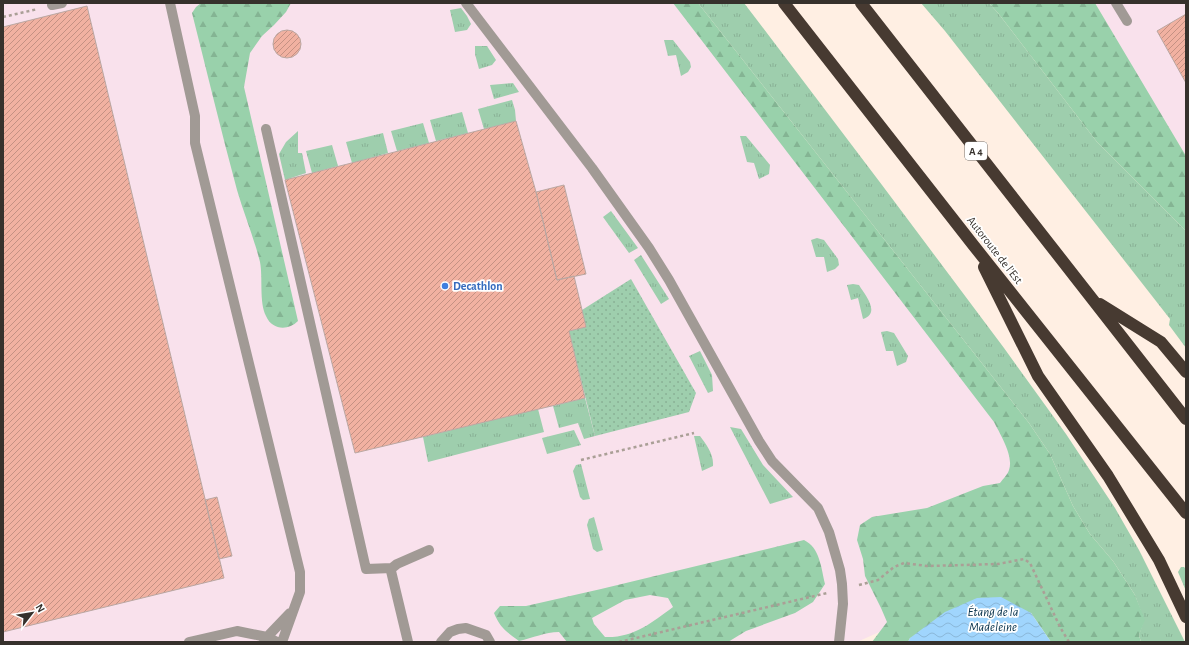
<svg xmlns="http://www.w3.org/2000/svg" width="1189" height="645" font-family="'Alegreya Sans',sans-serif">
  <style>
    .industrial { fill: #f9e1ec }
    .grass { fill: url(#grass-tufts) }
    .forest { fill: url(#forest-firs); fill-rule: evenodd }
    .park { fill: url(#park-dots) }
    .water { fill: url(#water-waves) }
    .building { fill: url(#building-hatch); stroke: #baa7a2 }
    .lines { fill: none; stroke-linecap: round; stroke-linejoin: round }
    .path { stroke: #aa9f96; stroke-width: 2.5; stroke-dasharray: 3 3; stroke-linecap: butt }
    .lane { stroke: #a19a95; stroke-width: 10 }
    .street { stroke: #a19a95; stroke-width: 10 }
    .highway { stroke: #473a31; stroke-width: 12 }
    .shop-dot { fill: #3f7fe0; stroke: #fff; stroke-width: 1.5 }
    .labels { text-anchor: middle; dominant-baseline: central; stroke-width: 3.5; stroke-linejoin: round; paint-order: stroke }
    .shield { fill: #fff; stroke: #726f6b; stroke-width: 1 }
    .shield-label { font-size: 11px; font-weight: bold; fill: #36312c }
    .street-label { font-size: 12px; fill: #36312c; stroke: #fff }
    .shop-label { font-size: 12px; font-weight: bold; fill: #366cbe; stroke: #fff; text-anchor: start }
    .water-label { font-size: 13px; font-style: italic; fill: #06314b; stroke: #fff }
  </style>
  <defs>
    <pattern id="grass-tufts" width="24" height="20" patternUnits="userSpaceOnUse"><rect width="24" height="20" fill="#9ecead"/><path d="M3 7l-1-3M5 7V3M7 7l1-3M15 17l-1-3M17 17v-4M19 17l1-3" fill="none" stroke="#89b195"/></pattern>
    <pattern id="forest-firs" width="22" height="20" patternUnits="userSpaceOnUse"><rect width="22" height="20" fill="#99d1ab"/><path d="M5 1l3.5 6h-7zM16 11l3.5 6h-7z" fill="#84b493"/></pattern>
    <pattern id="park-dots" width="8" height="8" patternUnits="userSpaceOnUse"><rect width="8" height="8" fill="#9ecead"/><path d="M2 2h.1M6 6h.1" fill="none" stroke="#89b195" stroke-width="1.8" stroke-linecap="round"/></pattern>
    <pattern id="water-waves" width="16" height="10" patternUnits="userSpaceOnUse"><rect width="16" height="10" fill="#a0d5fd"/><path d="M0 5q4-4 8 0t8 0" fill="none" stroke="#8ab7d9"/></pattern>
    <pattern id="building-hatch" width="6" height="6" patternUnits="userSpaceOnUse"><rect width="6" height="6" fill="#f1b1a1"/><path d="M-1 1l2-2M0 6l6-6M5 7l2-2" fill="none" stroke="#c49183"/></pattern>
  </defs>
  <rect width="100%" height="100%" fill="#ffefe3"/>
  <!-- industrial -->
  <path class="industrial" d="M3,3H675L1087,539L857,642H3Z
    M1095,3H1186V156L1146,90Z"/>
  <!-- grass -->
  <path class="grass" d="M698,3H744L757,20L882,185L1004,348L1066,434L1115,508L1139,550L1185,642H1141L1139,635L1144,620L1135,595L1113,561L1090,534L1073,506L1050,454L1029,423Z
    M921,3H989L998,13L1097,142L1186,231V348L1169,325L1170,319L945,31Z
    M461,8L467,16L471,24L467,30L455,32L450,10Z
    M664,40H673L690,62L691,67L688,72L681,76L676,55L668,56Z
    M475,46H487L496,60L492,65L479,69L475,54Z
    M513,83L519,92L494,99L490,85Z
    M512,100L515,110L516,121L484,129L478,109Z
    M462,112L468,133L436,141L430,120Z
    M423,123L429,143L397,151L391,131Z
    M298,131V153H302L306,173L285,180L279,154L286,142Z
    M383,133L388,153L352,163L346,142Z
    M740,136H746L770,165L769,174L759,179L754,163L747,162Z
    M332,145L338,166L312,173L306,151Z
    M611,211L638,248L629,253L603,217Z
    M817,238L824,240L838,259L839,265L835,269L827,272L824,257H816L811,240Z
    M641,255L669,299L661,304L634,260Z
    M853,284L859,285C865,295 881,313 863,319L858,298L851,300L847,285Z
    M887,331L894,333L908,356L906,362L897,366L893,351H886L881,332Z
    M700,351L712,375L713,391L708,393L689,356Z
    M585,398L595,436L584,439L578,423L559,428L553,406Z
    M538,409L544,432L428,462L423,437Z
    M730,427L741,429L763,465L793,497L770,504Z
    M574,430L581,445L547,454L542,438Z
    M694,436H700C706,444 714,454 713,466L702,471Z
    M581,464L590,499L583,500L580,497L573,471L576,465Z
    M594,517L603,550L597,552L593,549L587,525L589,519Z
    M1181,567H1184L1186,569V591L1178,572Z"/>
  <!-- forest -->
  <path class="forest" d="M201,3H291L286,12L274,25L262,36L250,53L244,87L298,321C288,331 272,330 266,316C259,302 263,278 260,262C254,238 244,214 237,190C221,131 207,72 192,13L196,7Z
    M673,3H698L1029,423L1050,454L1073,506L1090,534L1113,561L1135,595L1145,620L1139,635L1141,642H1051L1031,613L910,638L908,642H872L887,622L881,608L865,576L863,559L857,540L860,525L872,517L927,508L983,486L1000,483C1003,479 1008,474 1009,470C1014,456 1000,434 994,422Z
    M989,3H1095L1186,156V231L1097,142L998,13Z
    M804,540C820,548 821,567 825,584L813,602L795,613L746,631L728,642H567L559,632C545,632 533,638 519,641C507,632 500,628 494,613L500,606H526L601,589ZM650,595L668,598L673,607C651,623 634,638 605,637L594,624L592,618L625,600Z"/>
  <!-- park -->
  <path class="park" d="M631,279L696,393L689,412L595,436L569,331L586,327L582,310Z"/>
  <!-- water -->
  <path class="water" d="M1001,597L1031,613L1051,642H908L910,638L945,612L977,598Z"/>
  <!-- building -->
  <path class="building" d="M87,6L224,578L3,632V27Z
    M1186,14V83L1157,31Z
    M273 44a14 14 0 1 1 28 0a14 14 0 1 1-28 0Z
    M516,121L536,192L557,280L574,276L586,327L569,331L585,398L355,453L285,180Z
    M564,185L586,274L557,280L536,192Z
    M217,497L232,556L219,559L205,500Z"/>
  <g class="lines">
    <!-- path -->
    <path class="path" d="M3,17L38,9
      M581,460L694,433
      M859,585L878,580L894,567L904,563L927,566L998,564L1024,559L1030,563L1060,627L1069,642
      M619,642L827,593"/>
    <!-- lane -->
    <path class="lane" d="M170,3L195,116V143L300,572V592L282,642
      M1116,3L1127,21
      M52,5L62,3
      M266,129L366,569L392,568
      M264,641L267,637L290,613
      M189,642L237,631L267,637L277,642
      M408,642L391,571L392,568L397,564L429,550"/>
    <!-- street -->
    <path class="street" d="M466,3L592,168L649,248L669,280L759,441L772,461L818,508L829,532L840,570L842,584L843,604L839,642
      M441,642L450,632L458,629L466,628L486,635L490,642"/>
    <!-- highway -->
    <path class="highway" d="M784,3L974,246L1186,513
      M861,3L1186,419
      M984,267L1038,376L1108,476L1159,560L1186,617
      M1100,304L1161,342L1186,372"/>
  </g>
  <!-- markers -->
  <circle class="shop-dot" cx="445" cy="286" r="4"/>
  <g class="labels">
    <!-- shield labels -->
    <rect class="shield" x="965" y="142" width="22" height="18" rx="3"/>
    <g class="shield-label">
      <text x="976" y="151">A 4</text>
    </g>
    <!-- street labels -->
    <g class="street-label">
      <text transform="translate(995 250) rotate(52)">Autoroute de l’Est</text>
    </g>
    <!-- shop labels -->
    <g class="shop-label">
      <text x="453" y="286">Decathlon</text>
    </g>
    <!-- water labels -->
    <g class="water-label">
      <text x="993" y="612">Étang de la<tspan x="993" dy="15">Madeleine</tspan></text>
    </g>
  </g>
  <!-- border -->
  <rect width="1189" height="645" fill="none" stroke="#36312c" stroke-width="8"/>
  <!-- north arrow -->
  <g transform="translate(32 613) rotate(59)" stroke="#ffffff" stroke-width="3" paint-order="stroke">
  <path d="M0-3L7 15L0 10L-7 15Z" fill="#36312c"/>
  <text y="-6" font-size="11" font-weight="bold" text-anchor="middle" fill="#36312c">N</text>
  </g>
</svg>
